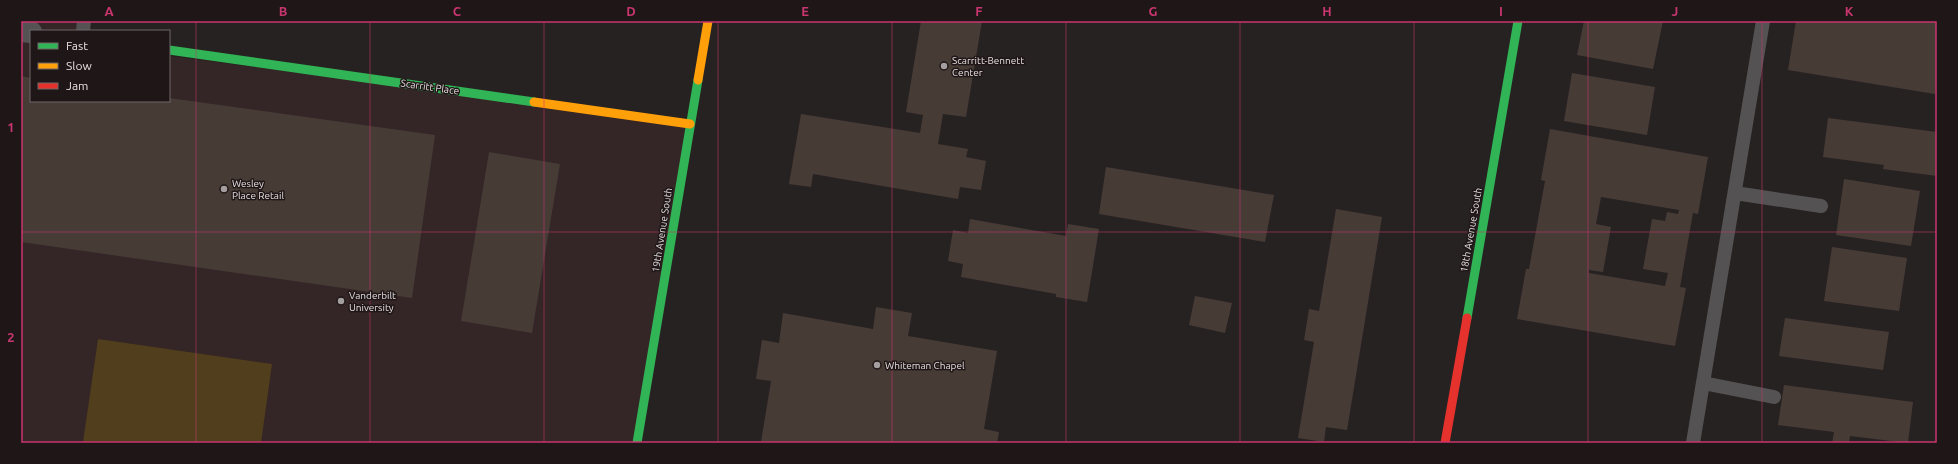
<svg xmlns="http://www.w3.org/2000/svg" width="1958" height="464" font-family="Ubuntu,sans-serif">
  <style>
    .built { fill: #342526 }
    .green { fill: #503e1d }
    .building { fill: #473b36; fill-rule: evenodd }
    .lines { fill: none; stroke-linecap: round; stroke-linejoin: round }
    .lane { stroke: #555253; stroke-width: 14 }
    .street { stroke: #555253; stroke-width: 22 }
    .fast { stroke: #30b455; stroke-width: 9 }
    .slow { stroke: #ff9f0a; stroke-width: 9 }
    .jam { stroke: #e5322d; stroke-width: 9 }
    .grid { fill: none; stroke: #c8366f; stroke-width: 1; stroke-opacity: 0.55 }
    .poi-dot { fill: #a49e9e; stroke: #1f1717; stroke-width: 1.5 }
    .labels { text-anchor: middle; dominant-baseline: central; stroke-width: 3; stroke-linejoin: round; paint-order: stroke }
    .poi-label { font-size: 10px; fill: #e7e0e1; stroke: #1f1717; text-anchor: start }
    .street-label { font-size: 10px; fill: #e7e0e1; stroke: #1f1717 }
    .neatline { fill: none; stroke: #c8366f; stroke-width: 1.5 }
    .grid-label { font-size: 13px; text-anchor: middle; font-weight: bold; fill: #c8366f }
  </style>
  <rect width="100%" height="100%" fill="#272222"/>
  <!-- built -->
  <path class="built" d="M21,21H84L83,31H31Z
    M21,36L31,38V101H169V56L690,124L637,443H21Z"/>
  <!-- green -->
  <path class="green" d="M98,339L272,364L261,443L83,442Z"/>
  <!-- building -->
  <path class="building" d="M921,21H982L966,117L943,114L938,144L968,149L966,157L986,161L981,190L960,187L958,199L813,174L811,187L789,184L801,114L920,133L923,115L906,112Z
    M1584,21H1663L1653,69L1577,55Z
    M1796,21H1937V80L1935,94L1788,70Z
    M1572,73L1655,87L1647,135L1564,121Z
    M21,76L31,78V101H169V98L435,135L412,298L21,242Z
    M1828,118L1937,132V176L1883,169L1884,165L1823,157Z
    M1550,129L1708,157L1698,214L1693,213L1680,287L1686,288L1675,346L1517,319L1526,269H1529L1545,181L1541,180ZM1601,197L1679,210L1678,214L1667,212L1665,221L1652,219L1643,269L1668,273L1665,286L1589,273V270L1603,272L1611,227L1596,224Z
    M489,152L560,164L532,333L461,321Z
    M1106,167L1274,195L1265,242L1099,214Z
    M1844,179L1920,191L1911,246L1836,235Z
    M1336,209L1382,217L1347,430L1326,427L1324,442L1298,438L1314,342L1304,340L1309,309L1319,311Z
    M970,219L1066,236L1068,224L1099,229L1087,302L1056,297V294L961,277L963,264L948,261L953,230L968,233Z
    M1832,247L1907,258L1899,311L1824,301Z
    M1195,296L1232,303L1225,333L1189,325Z
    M876,307L912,313L908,336L997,351L984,429L999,432L997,443L761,442L771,381L756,379L762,340L779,343L783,313L873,329Z
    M1785,318L1889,332L1883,370L1779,356Z
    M1784,385L1913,402L1908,443L1850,436L1849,443H1832L1834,432L1778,425Z"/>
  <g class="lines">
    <!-- lane -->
    <path class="lane" d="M83,31L84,21
      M1735,193L1821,206
      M1703,383L1774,397
      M1693,443L1763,21"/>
    <!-- street -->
    <path class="street" d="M21,31L31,32"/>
    <!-- fast -->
    <path class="fast" d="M169,50L534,102
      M1467,318L1518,21
      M637,443L698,80"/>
    <!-- slow -->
    <path class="slow" d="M698,80L708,21
      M534,102L690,124"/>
    <!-- jam -->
    <path class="jam" d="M1445,443L1467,318"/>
  </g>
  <!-- grid -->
  <path class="grid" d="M196,21V443M370,21V443M544,21V443M718,21V443M892,21V443M1066,21V443M1240,21V443M1414,21V443M1588,21V443M1762,21V443M21,232H1937"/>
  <!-- markers -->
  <g class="poi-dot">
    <circle cx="944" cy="66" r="4"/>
    <circle cx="224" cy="189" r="4"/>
    <circle cx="341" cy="301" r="4"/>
    <circle cx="877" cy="365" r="4"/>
  </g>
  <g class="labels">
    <!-- poi labels -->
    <g class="poi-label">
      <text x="952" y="60">Scarritt-Bennett<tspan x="952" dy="12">Center</tspan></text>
      <text x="232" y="183">Wesley<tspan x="232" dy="12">Place Retail</tspan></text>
      <text x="349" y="295">Vanderbilt<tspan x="349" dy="12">University</tspan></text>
      <text x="885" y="365">Whiteman Chapel</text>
    </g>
    <!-- street labels -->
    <g class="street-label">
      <text transform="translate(430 87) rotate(8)">Scarritt Place</text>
      <text transform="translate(662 230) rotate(-81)">19th Avenue South</text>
      <text transform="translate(1471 230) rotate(-80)">18th Avenue South</text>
    </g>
  </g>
  <!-- border -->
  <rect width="1958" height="464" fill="none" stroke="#1f1717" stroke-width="44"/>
  <!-- legend -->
  <rect x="30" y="30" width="140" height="72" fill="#1f1717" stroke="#6f6768"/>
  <rect x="38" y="43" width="20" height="6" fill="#30b455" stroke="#6f6768"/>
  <text x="66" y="50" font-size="12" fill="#e7e0e1">Fast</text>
  <rect x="38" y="63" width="20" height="6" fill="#ff9f0a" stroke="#6f6768"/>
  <text x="66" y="70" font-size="12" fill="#e7e0e1">Slow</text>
  <rect x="38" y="83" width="20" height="6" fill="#e5322d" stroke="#6f6768"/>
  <text x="66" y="90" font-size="12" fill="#e7e0e1">Jam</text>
  <rect x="22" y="22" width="1914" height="420" class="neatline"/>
  <g class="grid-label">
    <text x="109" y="16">A</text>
    <text x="283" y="16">B</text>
    <text x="457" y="16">C</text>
    <text x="631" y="16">D</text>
    <text x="805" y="16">E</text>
    <text x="979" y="16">F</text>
    <text x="1153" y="16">G</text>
    <text x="1327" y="16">H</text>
    <text x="1501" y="16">I</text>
    <text x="1675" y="16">J</text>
    <text x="1849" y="16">K</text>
    <text x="11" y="132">1</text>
    <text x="11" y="342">2</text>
  </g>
</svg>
